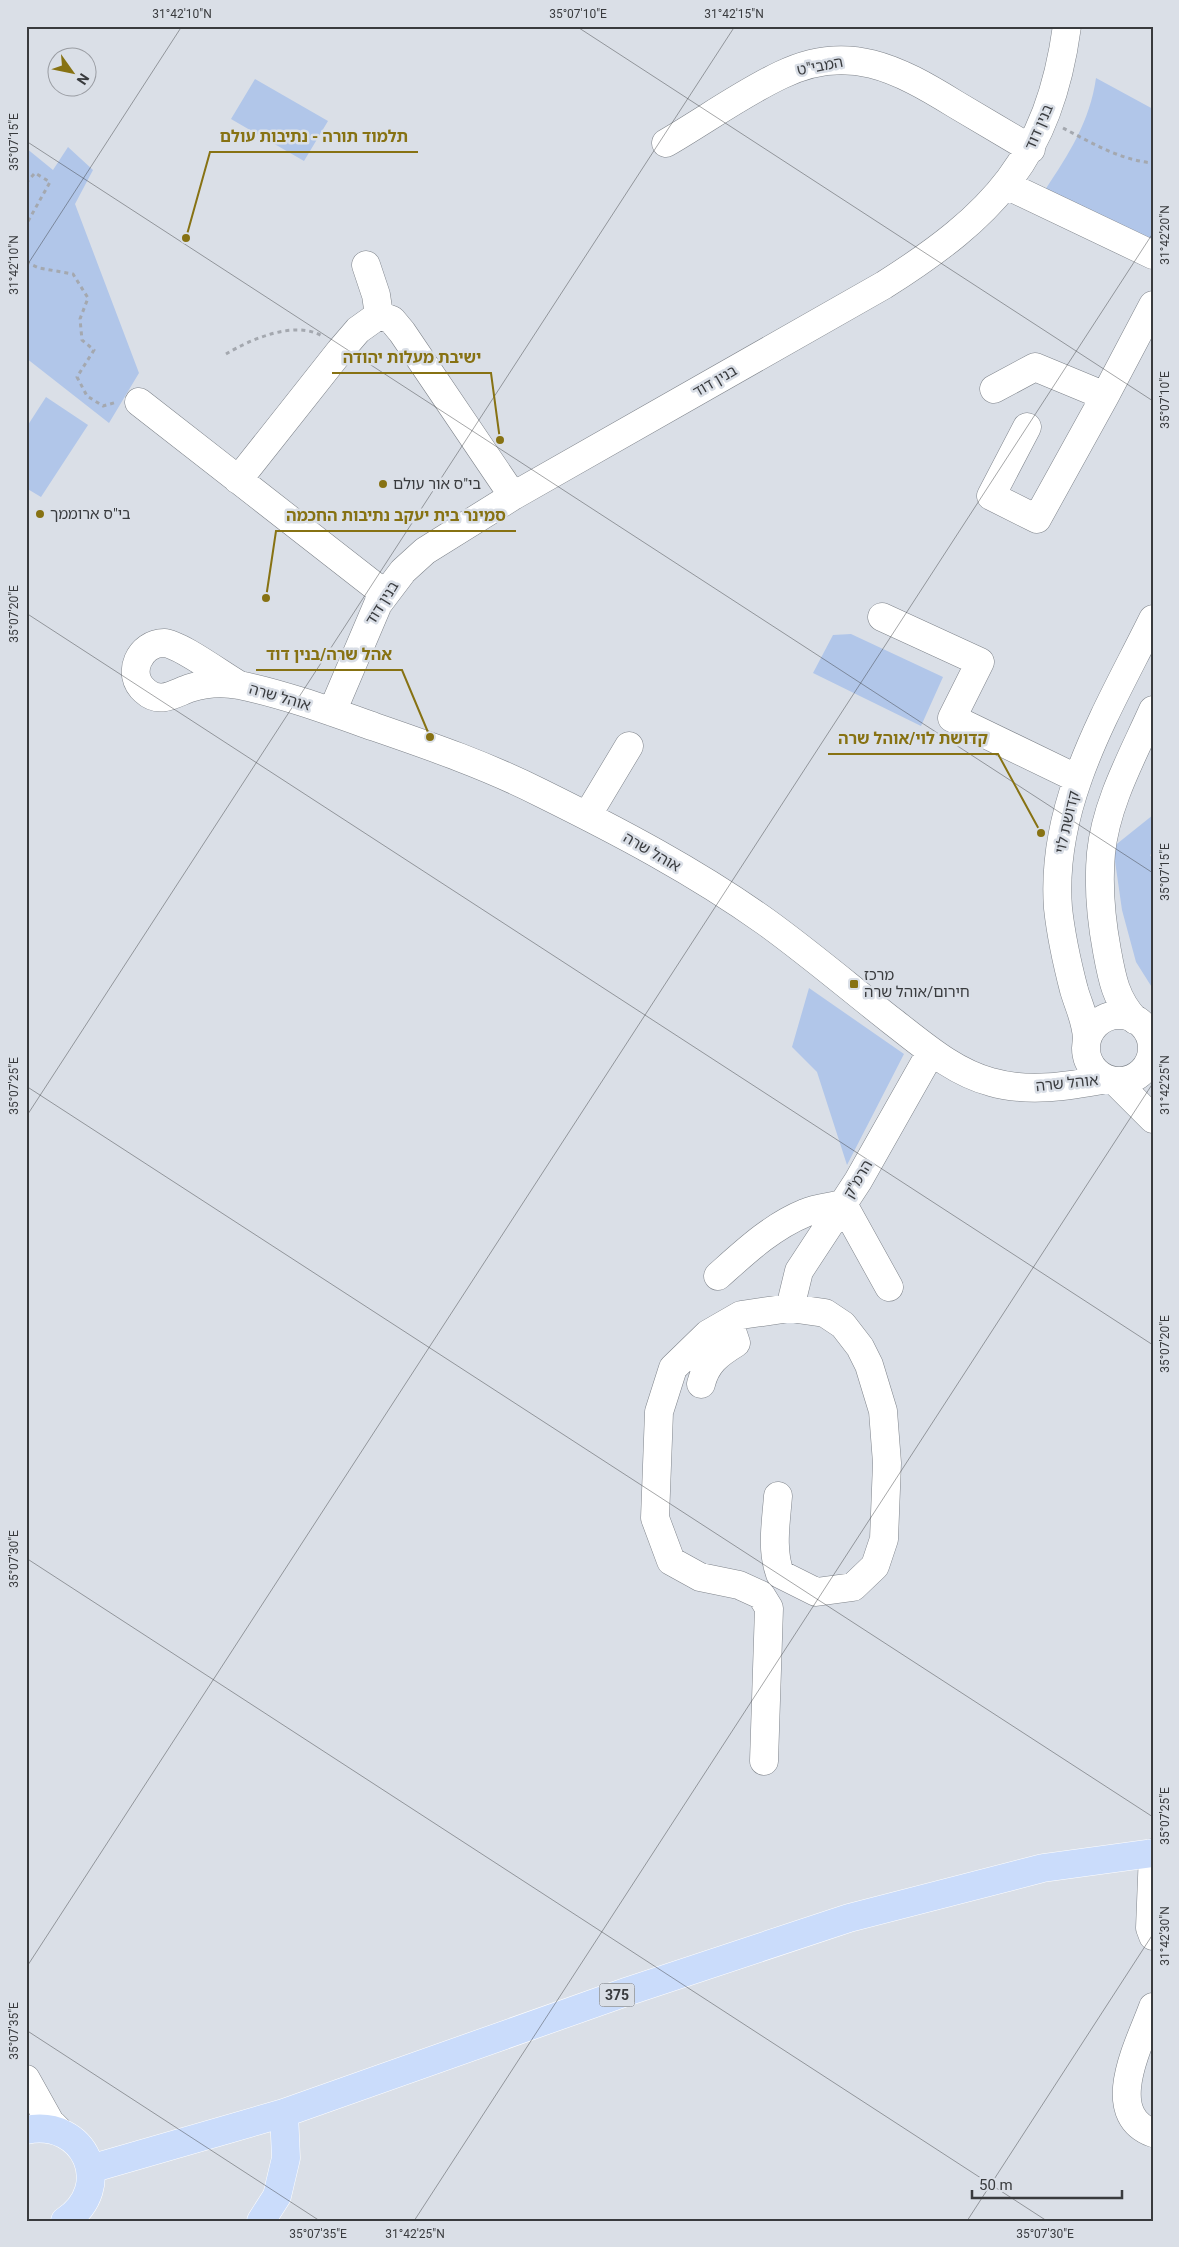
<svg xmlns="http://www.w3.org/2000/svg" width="1179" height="2247" font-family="Roboto,'Noto Sans Hebrew',sans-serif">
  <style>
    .green { fill: #b1c6e9 }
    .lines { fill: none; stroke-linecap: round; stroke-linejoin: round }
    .minor-casing { stroke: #7e838a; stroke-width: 29 }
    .major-casing { stroke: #fff; stroke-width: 29 }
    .path { stroke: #a4a8af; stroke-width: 3; stroke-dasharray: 4 4; stroke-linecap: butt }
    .minor { stroke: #fff; stroke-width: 28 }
    .major { stroke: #cadcfb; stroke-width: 28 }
    .ticks { fill: none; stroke: #393b3e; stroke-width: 1; stroke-opacity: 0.45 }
    .poi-dot { fill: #877213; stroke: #dadfe7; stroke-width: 2 }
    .labels { text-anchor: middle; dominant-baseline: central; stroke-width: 5; stroke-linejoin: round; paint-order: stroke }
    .shield { fill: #dadfe7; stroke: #696c71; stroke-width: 1 }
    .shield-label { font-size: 14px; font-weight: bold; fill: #393b3e }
    .street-label { font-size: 15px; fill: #393b3e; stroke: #dadfe7 }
    .poi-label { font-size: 15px; fill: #393b3e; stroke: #dadfe7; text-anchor: start }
    .leader { fill: none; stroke: #877213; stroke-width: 2 }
    .callout-dot { fill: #877213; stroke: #dadfe7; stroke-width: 2 }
    .callout-label { font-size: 16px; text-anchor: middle; font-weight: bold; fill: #877213; stroke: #dadfe7; stroke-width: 5; stroke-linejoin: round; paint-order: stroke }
    .neatline { fill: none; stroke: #393b3e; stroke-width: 2 }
    .ticks-label { font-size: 12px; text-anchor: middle; fill: #393b3e }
  </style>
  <rect width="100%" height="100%" fill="#dadfe7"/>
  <!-- green -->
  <path class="green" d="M1096,78L1153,109V244L1045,190C1069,154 1090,121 1096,78Z
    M255,79L328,121L304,161L231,119Z
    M68,147L93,170L75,204L139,373L109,423L26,358V148L53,170Z
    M46,397L88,425L41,497L26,488V428Z
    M851,634L943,677L921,726L813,673L833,635Z
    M1153,815V853L1150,855L1153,860V989L1136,962L1122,910L1113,847Z
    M809,988L904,1054L847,1165L817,1072L792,1047Z"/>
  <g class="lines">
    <defs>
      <path id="minor" d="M666,143C704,121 741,94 781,75C848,42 898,69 955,104C980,119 1006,134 1031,149
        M1006,185L1153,255
        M366,265L376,295L379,315
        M994,389L1035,367L1105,396L1153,305
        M139,402L385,594
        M1027,427L991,496L1037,519L1105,396
        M238,480L340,351L358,330L379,315L392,320L402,332L513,496
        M882,617L980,662L952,718L1078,779
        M239,685C223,676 180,644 164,643C140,643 125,674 145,691C160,705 175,693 190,688C206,683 223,682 239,685C283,694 327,710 369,725C427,745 486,765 541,793C618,831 696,872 766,922C809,953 850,988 892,1021C922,1044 953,1072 991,1082C1029,1093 1069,1086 1107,1079
        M332,712L378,604L403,571L425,551L513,496L884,285C993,216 1049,158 1067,26
        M587,816L629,746
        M1086 1048a33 33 0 1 1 66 0a33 33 0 1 1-66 0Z
        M1135,1020C1116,1000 1112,979 1107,951C1101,919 1098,886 1101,853C1106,803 1133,755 1153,710
        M1087,1038C1086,1020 1079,1007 1074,990C1067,963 1061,936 1058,908C1050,803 1108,710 1153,619
        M1115,1081L1153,1119
        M718,1276C745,1252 771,1227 805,1213C816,1208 830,1207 843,1204L889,1287
        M790,1308L799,1271L858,1181L931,1052
        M701,1384C706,1363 718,1354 736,1343L729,1322
        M764,1761L769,1608L761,1595L739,1585L700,1577L671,1561L655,1518L659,1412L673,1368L708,1334L741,1315L790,1308L825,1313L843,1325L860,1347L869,1365L883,1411L887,1463L884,1539L875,1566L853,1587L816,1592L780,1574C771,1549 776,1523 778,1496
        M1153,1853L1150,1928L1153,1936
        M1153,2007C1140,2043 1101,2114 1153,2133
        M26,2079L50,2122L58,2130"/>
      <path id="major" d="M26,2130C85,2118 116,2187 65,2221
        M90,2169L284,2113L626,1992L849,1918L1043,1868L1153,1853
        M261,2221L277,2196L286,2158L284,2113"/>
    </defs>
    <!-- minor casing -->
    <use href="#minor" class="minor-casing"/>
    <!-- major casing -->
    <use href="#major" class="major-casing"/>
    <!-- path -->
    <path class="path" d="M1063,128C1092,143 1120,160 1153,163
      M26,183L35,173L50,182L26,225
      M26,262L39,268L73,274L88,298L80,319L82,340L94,350L77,377L87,396L103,406L117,402
      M226,354C251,339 295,320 322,336"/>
    <!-- minor -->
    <use href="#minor" class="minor"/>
    <!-- major -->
    <use href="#major" class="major"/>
  </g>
  <!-- ticks -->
  <path class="ticks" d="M576,26L1153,401M26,141L1153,873M26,267L182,26M26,613L1153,1345M26,1086L1153,1817M26,1117L735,26M26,1558L1047,2221M26,1968L1153,233M26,2030L320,2221M414,2221L1153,1083M967,2221L1153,1934"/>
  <!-- markers -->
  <g class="poi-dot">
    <circle cx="383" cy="484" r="5"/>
    <circle cx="40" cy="514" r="5"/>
    <rect x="849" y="979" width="10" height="10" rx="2.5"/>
  </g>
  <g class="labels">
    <!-- shield labels -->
    <rect class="shield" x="599.5" y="1983.5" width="35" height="23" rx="4"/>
    <g class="shield-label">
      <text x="617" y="1995">375</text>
    </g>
    <!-- street labels -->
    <g class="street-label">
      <text transform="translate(820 66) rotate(-11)">המבי"ט</text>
      <text transform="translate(1039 127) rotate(-66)">בנין דוד</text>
      <text transform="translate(715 381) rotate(-30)">בנין דוד</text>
      <text transform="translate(382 603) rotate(-58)">בנין דוד</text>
      <text transform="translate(280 697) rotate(16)">אוהל שרה</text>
      <text transform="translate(1067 822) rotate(-77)">קדושת לוי</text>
      <text transform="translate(652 852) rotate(30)">אוהל שרה</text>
      <text transform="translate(1067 1083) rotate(-6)">אוהל שרה</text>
      <text transform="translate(858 1179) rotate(-59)">הרמ"ק</text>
    </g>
    <!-- poi labels -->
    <g class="poi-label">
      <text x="393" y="484">בי"ס אור עולם</text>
      <text x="50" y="514">בי"ס ארוממך</text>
      <text x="864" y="975">מרכז<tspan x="864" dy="17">חירום/אוהל שרה</tspan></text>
    </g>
  </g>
  <!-- callouts -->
  <path class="leader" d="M186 238L210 152H418M500 440L491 373H332M266 598L276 531H516M430 737L402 670H256M1041 833L998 754H828"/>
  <g class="callout-dot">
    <circle cx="186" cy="238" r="5"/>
    <circle cx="500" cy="440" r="5"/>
    <circle cx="266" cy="598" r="5"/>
    <circle cx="430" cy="737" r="5"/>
    <circle cx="1041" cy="833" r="5"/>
  </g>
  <g class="callout-label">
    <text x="314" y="142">תלמוד תורה - נתיבות עולם</text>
    <text x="412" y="363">ישיבת מעלות יהודה</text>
    <text x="396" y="521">סמינר בית יעקב נתיבות החכמה</text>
    <text x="329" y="660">אהל שרה/בנין דוד</text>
    <text x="913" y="744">קדושת לוי/אוהל שרה</text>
  </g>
  <!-- border -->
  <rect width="1179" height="2247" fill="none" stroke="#dadfe7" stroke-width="55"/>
  <!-- north arrow -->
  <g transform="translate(72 72) rotate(123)"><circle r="24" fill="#dadfe7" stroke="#9a9da3"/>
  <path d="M0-4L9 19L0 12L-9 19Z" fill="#877213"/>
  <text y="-8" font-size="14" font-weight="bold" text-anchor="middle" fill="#393b3e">N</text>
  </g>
  <!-- scale -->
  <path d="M972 2190v8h150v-8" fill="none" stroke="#393b3e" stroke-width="2.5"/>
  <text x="979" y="2190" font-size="15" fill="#393b3e" stroke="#dadfe7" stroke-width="4" paint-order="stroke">50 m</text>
  <rect x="28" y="28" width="1124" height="2192" class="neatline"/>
  <g class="ticks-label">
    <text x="182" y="18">31°42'10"N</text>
    <text x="578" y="18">35°07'10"E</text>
    <text x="734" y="18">31°42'15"N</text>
    <text transform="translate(14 142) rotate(-90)" y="4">35°07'15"E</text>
    <text transform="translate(1165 235) rotate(-90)" y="4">31°42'20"N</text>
    <text transform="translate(14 265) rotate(-90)" y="4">31°42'10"N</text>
    <text transform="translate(1165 400) rotate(-90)" y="4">35°07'10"E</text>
    <text transform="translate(14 614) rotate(-90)" y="4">35°07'20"E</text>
    <text transform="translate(1165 872) rotate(-90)" y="4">35°07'15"E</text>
    <text transform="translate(1165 1085) rotate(-90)" y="4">31°42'25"N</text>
    <text transform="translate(14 1086) rotate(-90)" y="4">35°07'25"E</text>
    <text transform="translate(1165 1344) rotate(-90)" y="4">35°07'20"E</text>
    <text transform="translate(14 1559) rotate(-90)" y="4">35°07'30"E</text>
    <text transform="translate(1165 1816) rotate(-90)" y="4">35°07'25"E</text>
    <text transform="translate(1165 1936) rotate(-90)" y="4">31°42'30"N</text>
    <text transform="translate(14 2031) rotate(-90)" y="4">35°07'35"E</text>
    <text x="318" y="2238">35°07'35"E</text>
    <text x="415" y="2238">31°42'25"N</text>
    <text x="1045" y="2238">35°07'30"E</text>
  </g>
</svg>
